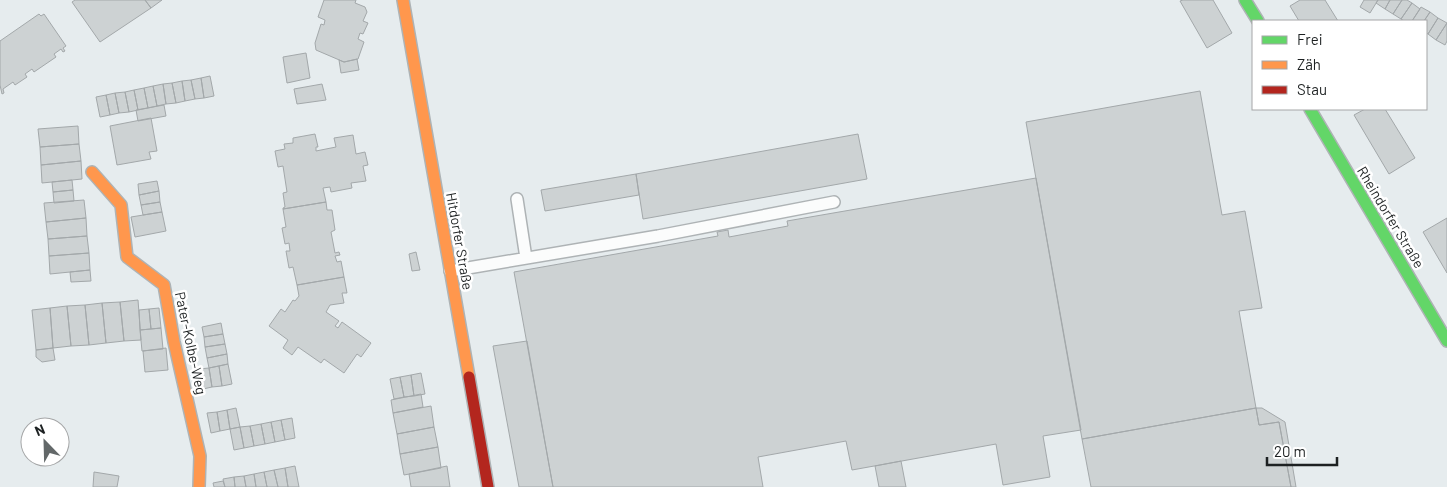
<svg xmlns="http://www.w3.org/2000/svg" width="1447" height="487" font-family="Barlow,sans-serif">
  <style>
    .building { fill: #cdd2d3; stroke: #a3a8aa }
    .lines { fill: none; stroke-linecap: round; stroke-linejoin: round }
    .lane-casing { stroke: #aeb3b5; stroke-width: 14 }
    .fast-casing { stroke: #aeb3b5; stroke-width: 14 }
    .slow-casing { stroke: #aeb3b5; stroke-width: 14 }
    .jam-casing { stroke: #aeb3b5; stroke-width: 14 }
    .lane { stroke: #fbfcfc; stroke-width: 11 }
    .fast { stroke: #63d668; stroke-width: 11 }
    .slow { stroke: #ff974d; stroke-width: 11 }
    .jam { stroke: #b3261e; stroke-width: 11 }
    .labels { text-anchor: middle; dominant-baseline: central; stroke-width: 5; stroke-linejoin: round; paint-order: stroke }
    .street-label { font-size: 14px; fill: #1d2122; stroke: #fff }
  </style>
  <rect width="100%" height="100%" fill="#e6ecee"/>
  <!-- building -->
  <path class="building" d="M75,0H145L151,8L100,42L72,2Z
    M145,0H162L151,8Z
    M324,0H356L355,3L365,7L367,12L363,21L368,23L363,34L360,33L358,39L364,42L358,59L344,62L316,50L315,43L321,24L324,25L325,20L318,17Z
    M1183,0H1213L1232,33L1207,48L1180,1Z
    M1300,0H1325L1338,21H1299L1290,6Z
    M1364,0H1378L1370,13L1360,7Z
    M1378,0H1390L1385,9L1376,3Z
    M1390,0H1402L1393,14L1385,9Z
    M1402,0H1407L1412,3L1401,19L1393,14Z
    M1412,3L1420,9L1412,21H1404L1401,19Z
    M1421,7L1430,12L1424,21H1412Z
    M1430,12L1438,18L1428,34L1426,33V21H1424Z
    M39,14L41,16L44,14L66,46L63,48L65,51L63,52L61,49L54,54L56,57L34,72L32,69L25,74L27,77L15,85L13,82L3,89L4,93L2,94L0,85V41Z
    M1438,18L1447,23L1436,40L1428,34Z
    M1447,23V41L1445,45L1436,40Z
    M306,53L310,78L287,83L283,57Z
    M357,59L359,70L341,73L339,60L344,62Z
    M210,76L214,96L204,98L201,78Z
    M201,78L204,98L195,99L191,80Z
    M191,80L195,99L185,101L182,81Z
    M182,81L185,101L176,103L172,83Z
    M172,83L176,103L166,104L163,84Z
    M163,84L166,104L157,106L153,86Z
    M322,84L326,100L297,104L294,89Z
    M153,86L157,106L148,108L144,88Z
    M144,88L148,108L138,110L134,90Z
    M134,90L138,110L129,112L125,92Z
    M1200,91L1222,215L1245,211L1262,308L1239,311L1256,408L1082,439L1026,122Z
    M125,92L129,112L119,113L115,93Z
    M115,93L119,113L110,115L106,95Z
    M106,95L110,115L100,117L96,97Z
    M164,105L166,116L138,121L136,110Z
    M1365,109H1385L1415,158L1389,174L1354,115Z
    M151,118L157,151L149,152L151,159L117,165L110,126Z
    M78,126L79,144L40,147L38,129Z
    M315,134L318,147H316V151L336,147L334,138L353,135L356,154L365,152L368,165L363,166L366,181L351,183L352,188L331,192L330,187L323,188L326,202L283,209V208L285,207L283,193L287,192L283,166L278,167L275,151L285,149L284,144L293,143V138Z
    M858,134L867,179L643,219L636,174Z
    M79,144L81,161L41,165L40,147Z
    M81,161L82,179L42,183L41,165Z
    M636,174L639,195L545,211L541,190Z
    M1036,178L1081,430L1043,436L1050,477L1003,485L996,444L852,470L846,441L758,457L763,487H553L514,272L718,236L717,232L728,230L729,237L788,226L787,221Z
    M72,180L73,190L53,192L52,182Z
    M157,181L159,191L139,195L138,184Z
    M73,190L74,201L54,203L53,192Z
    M159,191L160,202L141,205L139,195Z
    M84,200L86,218L46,222L44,203Z
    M160,202L162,212L143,215L141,205Z
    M326,202L327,210H332L335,230L331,232L335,253L339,252L340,255L335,256L337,262L341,261L344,277L297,285L293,267L289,268L286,251H290L289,243L285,244L282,228L286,227L283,209Z
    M162,212L166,231L135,237L131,217Z
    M86,218L87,236L48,239L46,222Z
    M1447,218V273L1423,232Z
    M87,236L89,253L49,256L48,239Z
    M416,252L420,270L412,271L409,254Z
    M89,253L90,270L50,274L49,256Z
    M90,270L91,281L71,282L70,272Z
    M344,277L347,293H342L344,303L330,305L326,312L339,321L335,326L338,328L342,322L371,343L361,357L357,354L344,373L324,359L321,363L298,347L292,355L283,348L288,340L269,326L281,309L285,312L293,300L295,301L299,296L297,285Z
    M138,300L141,340L124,341L120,302Z
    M120,302L124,341L106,343L102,303Z
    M102,303L106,343L89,345L85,305Z
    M85,305L89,345L71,346L67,306Z
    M67,306L71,346L53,348L50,308Z
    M50,308L53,348L36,350L32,310Z
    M159,308L161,328L151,329L149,309Z
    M149,309L151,329L140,330L139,310Z
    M221,323L223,334L204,337L202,327Z
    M161,328L163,349L142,351L140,330Z
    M223,334L225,344L205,347L204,337Z
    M527,341L553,487H519L493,346Z
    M225,344L227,354L207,358L205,347Z
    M53,348L55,360L42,362L36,357V350Z
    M166,348L168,370L145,372L143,351Z
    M227,354L228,364L209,368L207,358Z
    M228,364L232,384L222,386L219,366Z
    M219,366L222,386L212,387L209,368Z
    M209,368L212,387L203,389L199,369Z
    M421,373L425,394L414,396L411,375Z
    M411,375L414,396L404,397L400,377Z
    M400,377L404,397L394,399L390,379Z
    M421,394L423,407L393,413L391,400Z
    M431,406L434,427L397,434L393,413Z
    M236,408L240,427L230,429L227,410Z
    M1256,408H1262L1285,422L1296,487H1291L1279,422L1259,425Z
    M1256,408L1259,425L1279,422L1291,487H1091L1082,439Z
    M227,410L230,429L220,431L217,412Z
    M217,412L220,431L211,433L207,413Z
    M292,418L295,438L285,440L281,420Z
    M281,420L285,440L275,442L271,422Z
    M271,422L275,442L265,444L261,424Z
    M261,424L265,444L254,446L250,426Z
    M250,426L254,446L244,448L240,427Z
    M240,427L244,448L234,450L230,429Z
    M434,427L438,447L400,454L397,434Z
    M438,447L441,468L404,475L400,454Z
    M901,461L906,487H879L875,466Z
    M295,466L299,487H288L285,468Z
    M447,466L450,487H411L409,474Z
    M285,468L288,487H278L274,470Z
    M274,470L278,487H267L264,472Z
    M94,472L119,476L117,487H93Z
    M264,472L267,487H256L254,474Z
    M254,474L256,487H246L244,476Z
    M244,476L246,487H235L234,477Z
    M234,477L235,487H225L223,479Z
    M223,481L225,487H214L213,483Z"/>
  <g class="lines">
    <defs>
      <path id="lane" d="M517,199L526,258
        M450,271L658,236L834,202"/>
      <path id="fast" d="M1245,0L1258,21
        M1310,109L1447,341"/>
      <path id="slow" d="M403,0L469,377
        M92,172L121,205L127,257L164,285L174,342L200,456L199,487"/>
      <path id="jam" d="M469,377L488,487"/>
    </defs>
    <!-- lane casing -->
    <use href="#lane" class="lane-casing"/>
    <!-- fast casing -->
    <use href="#fast" class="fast-casing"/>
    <!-- slow casing -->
    <use href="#slow" class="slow-casing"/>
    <!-- jam casing -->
    <use href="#jam" class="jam-casing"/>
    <!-- lane -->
    <use href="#lane" class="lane"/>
    <!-- fast -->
    <use href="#fast" class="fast"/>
    <!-- slow -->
    <use href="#slow" class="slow"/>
    <!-- jam -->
    <use href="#jam" class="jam"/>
  </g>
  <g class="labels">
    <!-- street labels -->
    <g class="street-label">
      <text transform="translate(1391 217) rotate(59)">Rheindorfer Straße</text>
      <text transform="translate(460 241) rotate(80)">Hitdorfer Straße</text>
      <text transform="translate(191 343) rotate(78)">Pater-Kolbe-Weg</text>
    </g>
  </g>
  <!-- legend -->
  <rect x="1252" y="20" width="175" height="90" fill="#ffffff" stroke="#a5a6a7"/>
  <rect x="1262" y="36" width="25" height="8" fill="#63d668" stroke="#a5a6a7"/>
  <text x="1297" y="45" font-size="15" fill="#1d2122">Frei</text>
  <rect x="1262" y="61" width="25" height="8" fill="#ff974d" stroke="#a5a6a7"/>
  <text x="1297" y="70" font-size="15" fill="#1d2122">Zäh</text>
  <rect x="1262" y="86" width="25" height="8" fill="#b3261e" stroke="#a5a6a7"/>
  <text x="1297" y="95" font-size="15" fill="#1d2122">Stau</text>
  <!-- north arrow -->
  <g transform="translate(45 442) rotate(337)"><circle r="24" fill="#ffffff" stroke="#a5a6a7"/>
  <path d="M0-4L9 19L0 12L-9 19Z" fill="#636869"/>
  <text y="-8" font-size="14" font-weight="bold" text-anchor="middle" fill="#1d2122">N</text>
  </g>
  <!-- scale -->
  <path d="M1267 457v8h70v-8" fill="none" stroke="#1d2122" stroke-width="2.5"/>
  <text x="1274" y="457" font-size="15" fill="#1d2122" stroke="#ffffff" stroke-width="4" paint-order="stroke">20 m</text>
</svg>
